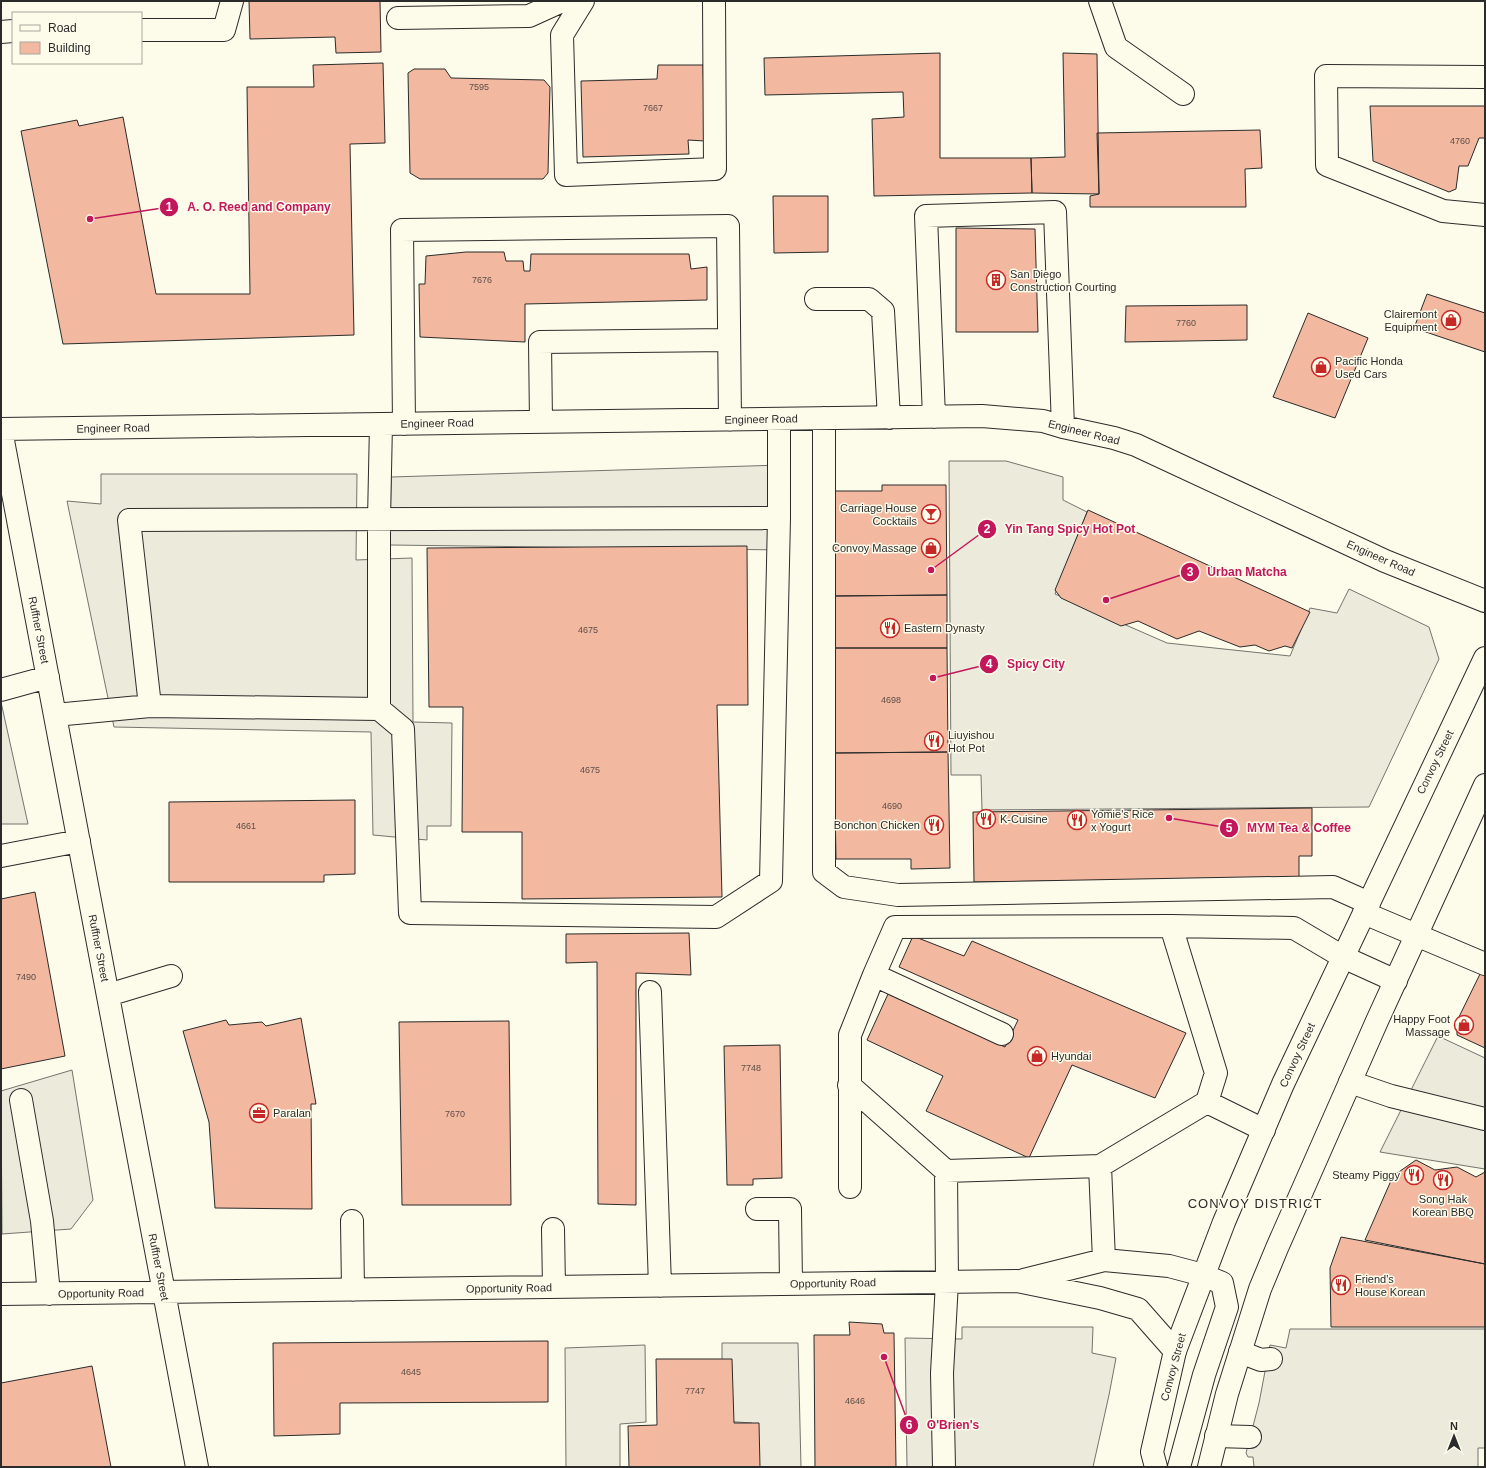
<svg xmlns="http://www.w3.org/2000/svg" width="1486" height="1468" font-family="Helvetica,sans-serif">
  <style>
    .parking { fill: #eceadb; stroke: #74746e }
    .building { fill: #f2b8a0; stroke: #2b2b2b }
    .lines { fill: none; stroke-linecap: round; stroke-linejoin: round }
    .minor-casing { stroke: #2b2b2b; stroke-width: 24 }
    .major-casing { stroke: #2b2b2b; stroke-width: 24 }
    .minor { stroke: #fdfbea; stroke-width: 22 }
    .major { stroke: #fdfbea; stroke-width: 22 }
    .labels { text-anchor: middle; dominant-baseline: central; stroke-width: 3; stroke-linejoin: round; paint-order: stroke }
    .number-label { font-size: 9px; fill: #5d4e48 }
    .poi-label { font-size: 11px; fill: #2b2b2b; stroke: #fdfbea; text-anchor: start }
    .street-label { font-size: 11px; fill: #2b2b2b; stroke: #fdfbea }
    .quarter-label { font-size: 13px; letter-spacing: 1px; fill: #2b2b2b; stroke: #fdfbea }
    .leader { fill: none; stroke: #c2185b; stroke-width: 1.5 }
    .callout-dot { fill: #c2185b; stroke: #fdfbea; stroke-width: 1.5 }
    .mark-label { font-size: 12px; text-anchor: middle; font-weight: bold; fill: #fff }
    .callout-label { font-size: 12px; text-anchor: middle; font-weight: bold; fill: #c2185b; stroke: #fdfbea; stroke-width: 3; stroke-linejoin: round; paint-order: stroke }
  </style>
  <rect width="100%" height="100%" fill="#fdfbea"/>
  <!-- parking -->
  <path class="parking" d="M949,461H1006L1063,477V500L1087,512L1055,594L1167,643L1290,656L1310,608L1337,613L1349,589L1429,627L1439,659L1369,807L982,810L981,775H951Z
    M782,465L784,550L390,545L391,477Z
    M101,474H357L356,560L412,558L413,722L452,723L451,826H427V840L373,835L371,732L114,727L67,501L101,504Z
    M1,702L28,824H1Z
    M1438,1036L1485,1058V1169L1380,1152Z
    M72,1070L93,1200L71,1229L2,1234L1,1091Z
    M962,1327H1093L1092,1353L1116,1358L1109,1395L1093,1467H907L905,1338L962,1339Z
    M1290,1329H1485V1448H1478V1467H1254L1253,1457H1248L1246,1453L1259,1403L1270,1345L1286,1348Z
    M722,1343H798L801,1467H752V1423L722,1421Z
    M645,1345L646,1422L620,1424V1467H566L565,1348Z"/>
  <!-- building -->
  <path class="building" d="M249,1H380L381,52L336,53L335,37L250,39Z
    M940,53V158H1031L1032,193L874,196L872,119L904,117L903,92L765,95L764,58Z
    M1063,53L1097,54L1099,194L1032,193L1031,158L1065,157Z
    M383,63L385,143L350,144L354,335L63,344L21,131L77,120L79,126L123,117L156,294H250L247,87H314L313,65Z
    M658,65H703L705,141L688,140L689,154L583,157L581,81L657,79Z
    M414,69H445L451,78L544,80L550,87L548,173L543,179H420L410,173L408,73Z
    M1370,106H1485V138H1479L1468,166H1459L1456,189L1449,192L1373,161Z
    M1260,130L1262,168L1245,169L1246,207H1090V196L1099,194L1097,133Z
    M773,196H828V252L774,253Z
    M956,228L1035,229L1038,332H956Z
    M466,252H504L506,261H523L524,271H530L531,254H689L691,269L707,267V300L525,304V342L420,337L419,284H425L426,256Z
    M1427,294L1485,313V352L1414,328Z
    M1247,305V340L1125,342L1126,306Z
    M1308,313L1368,338L1335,418L1273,397Z
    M882,485H946L947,595L833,596L832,491H882Z
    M1088,510L1310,612L1292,648L1285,646L1269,651L1255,645L1240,647L1199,631L1177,639L1138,621L1121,626L1061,598L1055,590Z
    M747,546L748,705H717L722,897L522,899V832H462L463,707H429L427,548Z
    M947,595V648H834L833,596Z
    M834,648H947L948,752L834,753Z
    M948,752L950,868L911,869V859H836L834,753Z
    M355,800V874L324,875V882H169V802Z
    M1312,808V856H1299V878L974,882L973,812Z
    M35,892L65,1056L1,1069V899Z
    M689,933L691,975L636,973V1205L598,1204L597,962L566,963V934Z
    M913,936L964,956L972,941L1186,1033L1155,1098L1072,1065L1029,1158L926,1111L943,1076L867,1040L888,994L1005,1047L1018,1020L899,967Z
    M1481,972L1485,974V1048L1457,1035V1021Z
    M301,1018L316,1104H311L312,1209L215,1208L209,1122L183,1031L226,1020L229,1025L262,1022L266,1026Z
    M509,1021L511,1205H402L399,1022Z
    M780,1045L782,1178L753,1179V1185H727L724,1046Z
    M1416,1160L1435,1170L1457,1167L1476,1177L1485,1172V1264L1365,1240L1393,1176Z
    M1341,1237L1485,1264V1327H1331L1330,1268Z
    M849,1322L882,1324L884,1333H894L896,1467H815L814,1335H850Z
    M548,1341V1402L340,1403V1434L274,1436L273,1343Z
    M656,1359H732L734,1423H759L760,1467H629L628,1426L657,1425Z
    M92,1366L111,1467H1V1383Z"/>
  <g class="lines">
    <defs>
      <path id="minor" d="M583,1L562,35L566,175L715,169L714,1
        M1100,1L1116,47L1183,94
        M398,18L529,16L562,1
        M141,30H224L232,1
        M1,32L13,31
        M1484,77L1326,76L1327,165L1443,211L1485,215
        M816,299H869L883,311L889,418
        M934,417L926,216L1055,212L1063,427
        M824,418V872L844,887L898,895L1333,887L1369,903
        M541,422L540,342L729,340
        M404,424L402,230L728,226L730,420
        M1,429L982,416L1043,421L1063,427L1114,438L1136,445L1385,561L1485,601
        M1,430L197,1467
        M1,690L48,677
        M150,706L129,520L779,518
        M379,709V519L381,424
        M55,715L150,706L379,709L403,729L410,913L716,917L771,881L779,518V419
        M1,856L79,841
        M1364,913L1485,964
        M650,992L660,1286
        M108,995L171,976
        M1002,1034L874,975L895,927L1171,926L1294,928L1343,957L1396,981
        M1350,1082L1391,1096L1485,1119
        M849,1085L946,1171L1100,1166L1207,1102L1216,1073L1171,926
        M21,1100L42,1221L49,1294
        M1207,1102L1264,1130
        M1100,1166L1104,1260
        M850,1187V1035L874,975
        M757,1209H790L791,1284
        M352,1221L353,1290
        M553,1229L554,1287
        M1024,1280L1104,1260L1169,1266L1203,1275
        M1,1294L1017,1281L1100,1298L1138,1309L1175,1351
        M1240,1352L1261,1360L1271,1359
        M1216,1436L1250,1437
        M944,1467L942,1373L947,1282L946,1171"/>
      <path id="major" d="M1156,1467L1152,1452L1175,1351L1224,1222L1283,1084L1485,658
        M1179,1467L1204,1375L1227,1307L1222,1283L1203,1275
        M1209,1467L1227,1394L1260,1289L1277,1248L1377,1021L1485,785"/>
    </defs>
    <!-- minor casing -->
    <use href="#minor" class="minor-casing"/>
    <!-- major casing -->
    <use href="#major" class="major-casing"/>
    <!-- minor -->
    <use href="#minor" class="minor"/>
    <!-- major -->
    <use href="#major" class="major"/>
  </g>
  <!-- icons -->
  <defs>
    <symbol id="building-ring" viewBox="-11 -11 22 22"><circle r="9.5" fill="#fdfbea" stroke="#c62828" stroke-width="1.5"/><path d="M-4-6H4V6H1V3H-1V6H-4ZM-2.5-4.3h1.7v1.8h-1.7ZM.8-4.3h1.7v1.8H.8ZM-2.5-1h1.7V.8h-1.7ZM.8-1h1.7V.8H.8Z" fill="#c62828"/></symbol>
    <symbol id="shop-ring" viewBox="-11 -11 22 22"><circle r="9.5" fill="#fdfbea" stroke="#c62828" stroke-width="1.5"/><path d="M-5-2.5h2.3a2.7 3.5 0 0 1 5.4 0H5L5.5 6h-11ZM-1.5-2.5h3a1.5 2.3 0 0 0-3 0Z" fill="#c62828"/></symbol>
    <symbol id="bar-ring" viewBox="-11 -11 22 22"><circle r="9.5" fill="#fdfbea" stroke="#c62828" stroke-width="1.5"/><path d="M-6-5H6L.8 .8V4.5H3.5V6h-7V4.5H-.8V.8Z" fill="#c62828"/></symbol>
    <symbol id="restaurant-ring" viewBox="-11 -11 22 22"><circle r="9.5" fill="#fdfbea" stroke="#c62828" stroke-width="1.5"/><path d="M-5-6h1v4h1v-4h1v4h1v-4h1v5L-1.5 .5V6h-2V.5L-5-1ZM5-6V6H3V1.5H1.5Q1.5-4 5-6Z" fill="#c62828"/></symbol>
    <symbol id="office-ring" viewBox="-11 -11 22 22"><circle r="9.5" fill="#fdfbea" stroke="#c62828" stroke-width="1.5"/><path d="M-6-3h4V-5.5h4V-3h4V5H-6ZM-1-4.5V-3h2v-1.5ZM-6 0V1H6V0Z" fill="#c62828"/></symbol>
  </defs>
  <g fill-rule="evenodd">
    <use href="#building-ring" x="985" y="269" width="22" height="22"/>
    <use href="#shop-ring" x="1440" y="309" width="22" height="22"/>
    <use href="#shop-ring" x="1310" y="356" width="22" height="22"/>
    <use href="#bar-ring" x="920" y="503" width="22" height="22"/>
    <use href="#shop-ring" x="920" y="537" width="22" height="22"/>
    <use href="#restaurant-ring" x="879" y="617" width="22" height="22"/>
    <use href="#restaurant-ring" x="923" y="730" width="22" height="22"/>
    <use href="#restaurant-ring" x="975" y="808" width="22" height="22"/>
    <use href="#restaurant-ring" x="1066" y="809" width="22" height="22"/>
    <use href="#restaurant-ring" x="923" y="814" width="22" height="22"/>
    <use href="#shop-ring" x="1453" y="1014" width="22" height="22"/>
    <use href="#shop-ring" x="1026" y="1045" width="22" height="22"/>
    <use href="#office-ring" x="248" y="1102" width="22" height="22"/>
    <use href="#restaurant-ring" x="1403" y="1164" width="22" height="22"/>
    <use href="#restaurant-ring" x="1432" y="1169" width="22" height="22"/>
    <use href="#restaurant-ring" x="1330" y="1274" width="22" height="22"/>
  </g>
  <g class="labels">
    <!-- number labels -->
    <g class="number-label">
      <text x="479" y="87">7595</text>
      <text x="653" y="108">7667</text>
      <text x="1460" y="141">4760</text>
      <text x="482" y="280">7676</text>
      <text x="1186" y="323">7760</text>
      <text x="588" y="630">4675</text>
      <text x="891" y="700">4698</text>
      <text x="590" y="770">4675</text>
      <text x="892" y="806">4690</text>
      <text x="246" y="826">4661</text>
      <text x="26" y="977">7490</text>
      <text x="751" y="1068">7748</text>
      <text x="455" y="1114">7670</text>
      <text x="411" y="1372">4645</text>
      <text x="695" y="1391">7747</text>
      <text x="855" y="1401">4646</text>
    </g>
    <!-- poi labels -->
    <g class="poi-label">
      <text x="1010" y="274">San Diego<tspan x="1010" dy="13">Construction Courting</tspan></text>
      <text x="1437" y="314" text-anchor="end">Clairemont<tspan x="1437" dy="13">Equipment</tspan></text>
      <text x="1335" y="361">Pacific Honda<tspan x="1335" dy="13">Used Cars</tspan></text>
      <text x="917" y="508" text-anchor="end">Carriage House<tspan x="917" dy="13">Cocktails</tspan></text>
      <text x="917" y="548" text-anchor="end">Convoy Massage</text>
      <text x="904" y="628">Eastern Dynasty</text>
      <text x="948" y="735">Liuyishou<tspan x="948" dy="13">Hot Pot</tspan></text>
      <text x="1091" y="814">Yomie's Rice<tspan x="1091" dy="13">x Yogurt</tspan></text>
      <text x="1000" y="819">K-Cuisine</text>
      <text x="920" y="825" text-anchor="end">Bonchon Chicken</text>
      <text x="1450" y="1019" text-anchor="end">Happy Foot<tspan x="1450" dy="13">Massage</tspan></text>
      <text x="1051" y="1056">Hyundai</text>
      <text x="273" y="1113">Paralan</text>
      <text x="1400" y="1175" text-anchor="end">Steamy Piggy</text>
      <text x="1443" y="1199" text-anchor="middle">Song Hak<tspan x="1443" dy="13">Korean BBQ</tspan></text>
      <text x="1355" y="1279">Friend's<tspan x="1355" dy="13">House Korean</tspan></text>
    </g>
    <!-- street labels -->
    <g class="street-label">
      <text transform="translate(761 419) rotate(-1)">Engineer Road</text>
      <text transform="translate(437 423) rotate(-1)">Engineer Road</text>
      <text transform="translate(113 428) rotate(-1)">Engineer Road</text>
      <text transform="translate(1084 432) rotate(14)">Engineer Road</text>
      <text transform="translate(1381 558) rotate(24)">Engineer Road</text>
      <text transform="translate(39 630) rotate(79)">Ruffner Street</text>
      <text transform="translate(1435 762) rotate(-64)">Convoy Street</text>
      <text transform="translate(99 948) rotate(79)">Ruffner Street</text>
      <text transform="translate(1297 1055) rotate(-65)">Convoy Street</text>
      <text transform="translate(159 1267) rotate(79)">Ruffner Street</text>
      <text transform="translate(833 1283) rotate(-1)">Opportunity Road</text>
      <text transform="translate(509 1288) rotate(-1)">Opportunity Road</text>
      <text transform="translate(101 1293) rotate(-1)">Opportunity Road</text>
      <text transform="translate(1173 1367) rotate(-75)">Convoy Street</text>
    </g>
    <!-- quarter labels -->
    <g class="quarter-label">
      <text x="1255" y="1203">CONVOY DISTRICT</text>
    </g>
  </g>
  <!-- callouts -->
  <path class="leader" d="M90 219L169 207M931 570L987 529M1106 600L1190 572M933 678L989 664M1169 818L1229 828M884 1357L909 1425"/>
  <g class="callout-dot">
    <circle cx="90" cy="219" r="4"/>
    <circle cx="931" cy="570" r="4"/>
    <circle cx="1106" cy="600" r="4"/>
    <circle cx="933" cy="678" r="4"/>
    <circle cx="1169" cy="818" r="4"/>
    <circle cx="884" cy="1357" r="4"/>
    <circle cx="169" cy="207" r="10"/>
    <circle cx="987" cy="529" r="10"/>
    <circle cx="1190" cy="572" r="10"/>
    <circle cx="989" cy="664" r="10"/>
    <circle cx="1229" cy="828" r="10"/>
    <circle cx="909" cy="1425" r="10"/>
  </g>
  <g class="mark-label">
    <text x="169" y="211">1</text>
    <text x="987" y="533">2</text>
    <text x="1190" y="576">3</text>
    <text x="989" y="668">4</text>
    <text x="1229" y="832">5</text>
    <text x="909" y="1429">6</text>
  </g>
  <g class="callout-label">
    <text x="259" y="211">A. O. Reed and Company</text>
    <text x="1070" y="533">Yin Tang Spicy Hot Pot</text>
    <text x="1247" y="576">Urban Matcha</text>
    <text x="1036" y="668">Spicy City</text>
    <text x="1299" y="832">MYM Tea &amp; Coffee</text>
    <text x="953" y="1429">O'Brien's</text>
  </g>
  <!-- border -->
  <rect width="1486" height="1468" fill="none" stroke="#2b2b2b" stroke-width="4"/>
  <!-- legend -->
  <rect x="12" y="12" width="130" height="52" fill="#fdfbea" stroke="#a9a89e"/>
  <rect x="20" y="25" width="20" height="6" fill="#fdfbea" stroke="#a9a89e"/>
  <text x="48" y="32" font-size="12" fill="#2b2b2b">Road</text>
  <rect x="20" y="42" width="20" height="12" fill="#f2b8a0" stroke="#a9a89e"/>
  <text x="48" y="52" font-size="12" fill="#2b2b2b">Building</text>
  <!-- north arrow -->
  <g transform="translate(1454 1436)" stroke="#fdfbea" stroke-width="3" paint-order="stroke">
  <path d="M0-3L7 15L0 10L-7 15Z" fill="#2b2b2b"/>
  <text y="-6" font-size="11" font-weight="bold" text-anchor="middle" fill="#2b2b2b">N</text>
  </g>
</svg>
